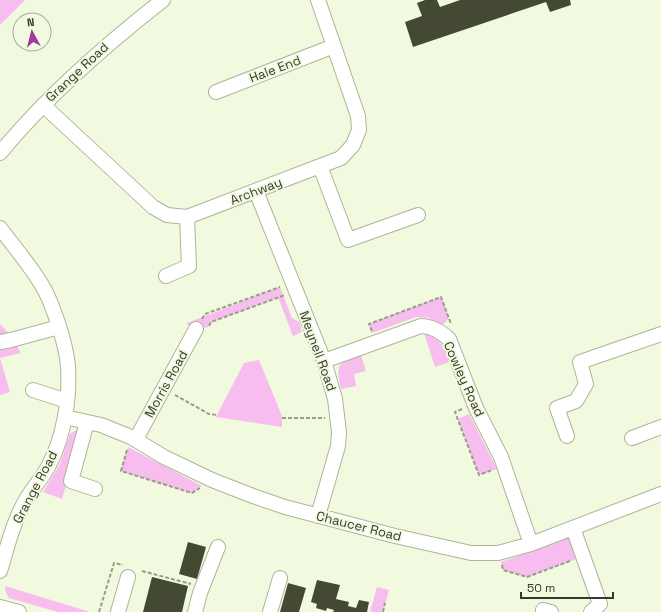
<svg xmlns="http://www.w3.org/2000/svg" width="661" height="612" font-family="'Space Grotesk',sans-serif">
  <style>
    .green { fill: #f6bdee }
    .building { fill: #434932 }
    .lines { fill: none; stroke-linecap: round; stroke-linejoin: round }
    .minor-casing { stroke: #adb49b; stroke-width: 16 }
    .path { stroke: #979d89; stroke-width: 2; stroke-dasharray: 4 2; stroke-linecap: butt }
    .minor { stroke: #fff; stroke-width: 14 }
    .labels { text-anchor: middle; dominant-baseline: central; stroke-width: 4; stroke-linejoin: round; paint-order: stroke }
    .street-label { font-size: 13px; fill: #36392e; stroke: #f1f9de }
  </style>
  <rect width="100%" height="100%" fill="#f1f9de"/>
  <!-- green -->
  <path class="green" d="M0,0H25L0,25Z
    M280,287L292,318L299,322L302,332L293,336L278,297L211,322L207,328L197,324L187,325V323Z
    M441,297L449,318L443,325L429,318L416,317L372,333L369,324Z
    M0,324L10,334L21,353L0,358L10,392L0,395Z
    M424,333C442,340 443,345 449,362L435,367Z
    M361,355L366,371L354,374L356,386L341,389C335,363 338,363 361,355Z
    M259,360L282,416V427L216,417L244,363Z
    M469,414L497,469L479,475L458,419Z
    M76,430L82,431L62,499L43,492L60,464L70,434Z
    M128,447L202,486L192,493L121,471Z
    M572,537L579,558L527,577L503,570L501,562Z
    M5,586L90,612H58L9,598L6,593Z
    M377,587L389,590L383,612H370Z"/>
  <!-- building -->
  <path class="building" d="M425,0H437L440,7L460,0H570L571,5L550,12L546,2L413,47L405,22L422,16L417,3Z
    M188,542L206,547L197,579L179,574Z
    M152,577L188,586L182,612H143Z
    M317,580L340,585L336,599L349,602L348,606L356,608L359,600L369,602L367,612H333L334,610L327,608L326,611L316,608L317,604L311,602Z
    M288,583L306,588L299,612H280Z"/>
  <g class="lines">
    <defs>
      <path id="minor" d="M216,92L334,46
        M43,105L153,207L167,215L187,217L341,158L353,145L359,130L358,116L318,0
        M0,153C48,95 104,46 163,0
        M320,166L348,240L418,215
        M256,191L324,361L335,399L339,432L338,446L318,516
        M0,228C14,247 31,266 43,287C49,297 53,309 57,320C62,335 67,351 68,367C70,398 64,437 49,465C42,479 30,491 23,505C12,525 7,549 0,571
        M166,276L189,266L187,217
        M0,342L11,340L59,327
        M324,361L421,326C433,327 440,331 449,339L476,408L501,457L531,544
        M33,390L67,401
        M65,417L101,425L131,437L164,457L212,480L253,496L285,507L395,536L471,553H498L531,544L661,494
        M87,422L71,481L95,489
        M567,436L557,408L576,401L586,384L580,362L661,334
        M632,438L661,427
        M136,439L196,329
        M573,528L600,604L591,612
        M0,607L19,612
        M543,610L551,612
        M118,612L128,577
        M195,612L200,593L218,547
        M270,612L280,578"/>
    </defs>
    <!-- minor casing -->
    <use href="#minor" class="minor-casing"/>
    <!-- path -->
    <path class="path" d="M202,319L205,314L280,287
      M209,326L211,322L285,295
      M372,331L369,324L441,297L451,324
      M175,395L209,414L217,415
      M462,409L455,412L479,475L492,470
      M282,418H325
      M127,450L121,471L192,493L200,488
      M502,565L503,570L527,577L570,561
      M142,571L191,584
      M99,612L114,563L123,565
      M383,612L385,603"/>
    <!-- minor -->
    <use href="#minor" class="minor"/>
  </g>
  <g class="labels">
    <!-- street labels -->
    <g class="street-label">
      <text transform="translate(275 69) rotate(-21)">Hale End</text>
      <text transform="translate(77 72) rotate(-43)">Grange Road</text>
      <text transform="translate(256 191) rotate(-21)">Archway</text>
      <text transform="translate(318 351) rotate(70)">Meynell Road</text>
      <text transform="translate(464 379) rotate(66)">Cowley Road</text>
      <text transform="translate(166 384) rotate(-61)">Morris Road</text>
      <text transform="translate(35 487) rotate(-62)">Grange Road</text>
      <text transform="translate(359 526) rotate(14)">Chaucer Road</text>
    </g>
  </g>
  <!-- north arrow -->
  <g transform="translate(32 32) rotate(353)"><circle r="19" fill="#f1f9de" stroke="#a6ac98"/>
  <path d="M0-3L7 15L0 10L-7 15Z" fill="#a43a9c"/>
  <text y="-6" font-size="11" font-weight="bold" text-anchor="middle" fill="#36392e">N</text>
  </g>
  <!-- scale -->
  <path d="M521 592v6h92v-6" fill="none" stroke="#36392e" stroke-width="2"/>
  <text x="527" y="592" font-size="12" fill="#36392e" stroke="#f1f9de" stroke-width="3" paint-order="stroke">50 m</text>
</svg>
